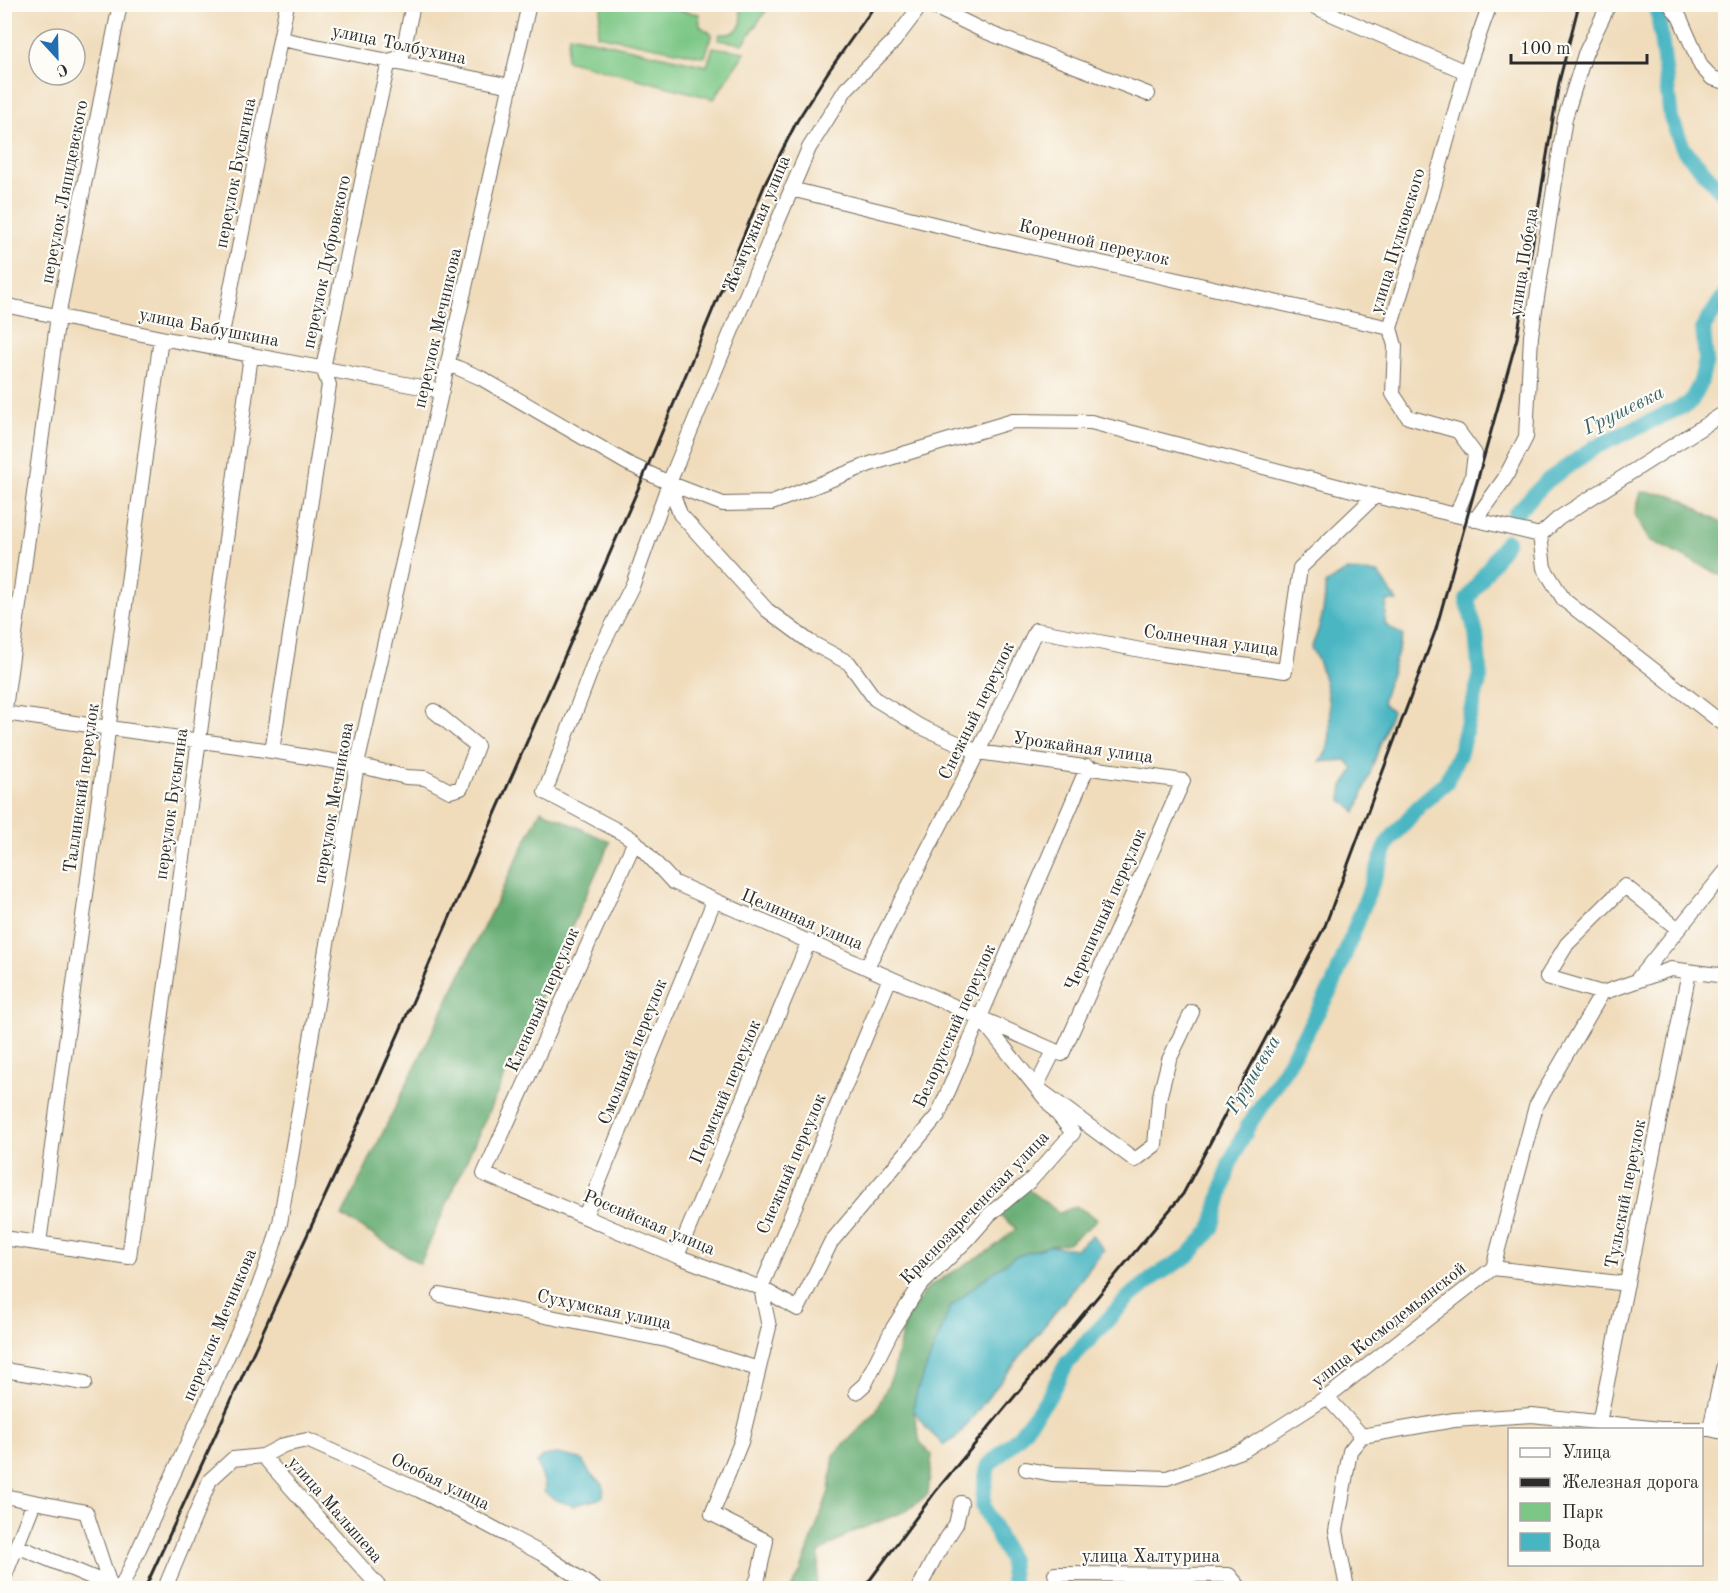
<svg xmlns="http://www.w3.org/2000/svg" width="1730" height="1593" font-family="'Old Standard TT',serif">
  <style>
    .green { fill: #7cc785; stroke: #547958; stroke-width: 1.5 }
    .forest { fill: #65ac72; stroke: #486c4e; stroke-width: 1.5 }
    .water { fill: #48b6c2; stroke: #3a7076; stroke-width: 1.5 }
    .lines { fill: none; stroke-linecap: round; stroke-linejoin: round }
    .river { stroke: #48b6c2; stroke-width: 16 }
    .minor-casing { stroke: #70695d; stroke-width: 16 }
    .minor { stroke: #fff; stroke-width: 14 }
    .rail { stroke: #2b2b2b; stroke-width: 3 }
    .labels { text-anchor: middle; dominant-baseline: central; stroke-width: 4.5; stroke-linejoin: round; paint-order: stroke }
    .street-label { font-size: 18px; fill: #2b2b2b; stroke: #fdfcf7 }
    .water-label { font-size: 20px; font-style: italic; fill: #376367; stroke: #fdfcf7 }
  </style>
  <rect width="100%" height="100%" fill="#fdfcf7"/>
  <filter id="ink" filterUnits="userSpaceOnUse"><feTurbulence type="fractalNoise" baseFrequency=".0167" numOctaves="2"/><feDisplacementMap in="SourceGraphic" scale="12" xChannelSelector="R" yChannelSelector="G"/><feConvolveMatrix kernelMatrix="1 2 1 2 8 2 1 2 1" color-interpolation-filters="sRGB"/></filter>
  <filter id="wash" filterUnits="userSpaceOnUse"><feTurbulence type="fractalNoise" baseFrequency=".008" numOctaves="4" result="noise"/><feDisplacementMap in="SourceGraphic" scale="24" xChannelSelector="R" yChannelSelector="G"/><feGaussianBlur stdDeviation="1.35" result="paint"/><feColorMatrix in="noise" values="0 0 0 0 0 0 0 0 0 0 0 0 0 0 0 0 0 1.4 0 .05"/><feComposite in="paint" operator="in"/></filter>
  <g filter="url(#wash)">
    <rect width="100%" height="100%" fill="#f0dcbb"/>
    <!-- green -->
    <path class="green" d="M602,4L648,5L699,14L700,26L712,34L705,57L597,35Z
      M750,4L770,5L743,44L718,40L720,34C735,36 746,26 740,11Z
      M569,35L707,66L713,47L745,52L714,99L566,60Z"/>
    <!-- forest -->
    <path class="forest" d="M1641,492C1657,493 1674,494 1688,503C1701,510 1711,520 1725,524V577L1649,540L1635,514Z
      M541,810L610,842L420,1264L342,1216Z
      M1027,1189L1060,1213L1076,1206L1097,1219L1088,1228L1068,1243L1049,1246L1014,1257L976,1285L950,1308L917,1391L913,1408L920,1442L932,1455L928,1494L908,1510L850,1533L819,1553L817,1588H791L800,1573L829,1491L834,1455L875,1413L893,1374L905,1320L928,1287L990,1250L1016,1229L999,1214Z"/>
    <!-- water -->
    <path class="water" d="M1346,571L1378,573L1397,601H1387L1385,624L1403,636L1382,702L1392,711L1356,813L1341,799L1343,786L1354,769L1346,760L1320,762C1322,758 1326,754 1327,750C1335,723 1326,670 1311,648C1320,628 1326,606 1325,584Z
      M1092,1235L1104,1250L957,1437L944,1445L926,1428L913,1409L917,1391L950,1308L976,1285L1014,1257L1049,1246L1076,1249Z
      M557,1454L581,1459C585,1464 588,1472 593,1476C602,1484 605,1481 603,1496C596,1503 584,1500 574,1506L556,1500L544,1492L545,1484L537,1463L543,1456Z"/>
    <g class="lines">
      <!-- river -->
      <path class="river" d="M1657,4L1671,118L1684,150L1726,196
        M1515,514L1547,481L1595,447L1690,403L1700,384L1706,361L1703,328L1726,293
        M1013,1588L1010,1560L983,1506L984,1489L988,1466L1019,1436L1048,1398L1067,1363L1129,1297L1157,1275L1188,1256L1212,1229L1229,1165L1248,1126L1287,1066L1333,985L1388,842L1421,804L1446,782L1460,752L1480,677L1476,633L1467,600L1507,541"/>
    </g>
  </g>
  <g filter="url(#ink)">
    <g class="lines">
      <defs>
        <path id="minor" d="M928,4L984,31L1148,94
          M1308,4L1466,72
          M1670,4L1680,18L1701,66L1712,78L1726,82
          M281,39L511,86
          M791,189L982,236L1390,328
          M4,305L161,338L442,391
          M219,349L287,4
          M449,364L481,378L627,463L669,483L723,504L772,503L870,464L1013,421L1091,422L1375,496L1540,535L1544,568L1564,600L1726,726
          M669,483L680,514L767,610L810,642L849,663L875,699L921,727L978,752L1183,781L1062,1054L673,882L635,841L624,834L545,792L595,660L633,584L669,483L738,315L809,148L846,89L894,41L922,4
          M1456,515L1472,477L1475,454L1458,431L1408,417L1393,394L1395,346L1390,328L1432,194L1466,72L1490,4
          M1475,520L1505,478L1526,437L1531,336L1565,118L1585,54L1609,4
          M1540,535L1559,518L1726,412
          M4,713L272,751L357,765L406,777L425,778L450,791L461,788L477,746L434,711
          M4,716L58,316L120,4
          M272,751L329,385L323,368L373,129L389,61L402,57L413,4
          M635,841L484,1174L677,1256L761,1288L798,1309L831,1242L938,1115L1088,766
          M867,967L978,752L1036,630L1162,654L1285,671L1300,568L1375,496
          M1636,981L1726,871
          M1602,993L1547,977L1567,944L1625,886L1678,929
          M1054,1051L1036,1087L1135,1160L1155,1145L1159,1099L1169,1060L1192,1012
          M585,1216L714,901
          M4,1238L129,1257L251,355
          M39,1243L161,338
          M677,1256L809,941
          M1493,1268L1627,1284
          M440,1295L666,1340L758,1369
          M4,1370L85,1383
          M856,1392L865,1384L893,1328L919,1287L968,1239L990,1214L1031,1180L1073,1133L981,1019
          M1327,1397L1362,1436
          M1599,1423L1689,972
          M1710,1429L1726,1355
          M263,1456L380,1588
          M1026,1469L1052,1474L1167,1478L1244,1450L1327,1397L1493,1268L1536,1106L1602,993L1671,969L1726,976
          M4,1496L86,1512L110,1585
          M17,1546L115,1587
          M1055,1574L1229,1575L1240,1588
          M4,1578L34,1502
          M121,1588L256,1294L273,1247L280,1223L357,765L529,4
          M165,1588L210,1480L233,1459L263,1456L284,1445L307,1440L419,1490L484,1523L546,1556L594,1588
          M753,1588L758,1578L766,1541L712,1514L741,1442L769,1327L761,1288L890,978
          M919,1588L936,1555L956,1524L961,1503
          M1347,1588L1336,1531L1350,1451L1362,1436L1454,1420L1532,1415L1660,1429H1710L1726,1433"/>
      </defs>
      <!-- minor casing -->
      <use href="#minor" class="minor-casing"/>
      <!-- minor -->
      <use href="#minor" class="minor"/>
      <!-- rail -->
      <path class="rail" d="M145,1588L372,1094L642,480L765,184L797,121L828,72L876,4
        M864,1588L935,1492L1183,1194L1325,926L1436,629L1517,338L1559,82L1579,4"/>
    </g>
  </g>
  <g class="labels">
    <!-- street labels -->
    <g class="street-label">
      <text transform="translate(399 45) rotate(12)">улица Толбухина</text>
      <text transform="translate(236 173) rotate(-79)">переулок Бусыгина</text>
      <text transform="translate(65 192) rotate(-79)">переулок Ляпидевского</text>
      <text transform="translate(757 224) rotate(-67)">Жемчужная улица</text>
      <text transform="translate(1398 241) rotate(-73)">улица Пулковского</text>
      <text transform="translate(1094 243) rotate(13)">Коренной переулок</text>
      <text transform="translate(327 262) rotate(-78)">переулок Дубровского</text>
      <text transform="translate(1524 262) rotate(-81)">улица Победа</text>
      <text transform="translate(209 328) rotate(11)">улица Бабушкина</text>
      <text transform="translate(438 328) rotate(-77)">переулок Мечникова</text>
      <text transform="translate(1211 641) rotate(8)">Солнечная улица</text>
      <text transform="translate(977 711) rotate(-64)">Снежный переулок</text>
      <text transform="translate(1083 748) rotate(8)">Урожайная улица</text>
      <text transform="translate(82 788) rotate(-82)">Таллинский переулок</text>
      <text transform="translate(334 803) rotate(-80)">переулок Мечникова</text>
      <text transform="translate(172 804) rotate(-82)">переулок Бусыгина</text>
      <text transform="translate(1106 910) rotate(-66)">Черепичный переулок</text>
      <text transform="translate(802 920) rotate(23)">Целинная улица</text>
      <text transform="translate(543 1000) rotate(-66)">Кленовый переулок</text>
      <text transform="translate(955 1026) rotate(-66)">Белорусский переулок</text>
      <text transform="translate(633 1052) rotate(-68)">Смольный переулок</text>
      <text transform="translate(726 1092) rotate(-67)">Пермский переулок</text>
      <text transform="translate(792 1164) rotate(-67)">Снежный переулок</text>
      <text transform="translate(1626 1194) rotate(-79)">Тульский переулок</text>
      <text transform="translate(975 1208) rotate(-46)">Краснозареченская улица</text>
      <text transform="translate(649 1223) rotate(23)">Российская улица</text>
      <text transform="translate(604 1310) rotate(12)">Сухумская улица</text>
      <text transform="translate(220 1325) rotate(-67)">переулок Мечникова</text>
      <text transform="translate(1389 1325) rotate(-38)">улица Космодемьянской</text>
      <text transform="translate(440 1482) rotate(26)">Особая улица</text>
      <text transform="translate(335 1510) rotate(49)">улица Малышева</text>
      <text x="1151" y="1557">улица Халтурина</text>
    </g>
    <!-- water labels -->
    <g class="water-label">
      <text transform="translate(1624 411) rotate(-26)">Грушевка</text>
      <text transform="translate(1254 1075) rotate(-59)">Грушевка</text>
    </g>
  </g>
  <!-- margin -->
  <rect width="1730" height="1593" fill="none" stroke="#fdfcf7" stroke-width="24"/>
  <!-- legend -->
  <rect x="1508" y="1428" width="195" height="138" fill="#fdfcf7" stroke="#a9a8a5" stroke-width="1.5"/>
  <rect x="1520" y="1448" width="30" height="9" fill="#ffffff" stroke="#a9a8a5" stroke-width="1.5"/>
  <text x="1562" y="1458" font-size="18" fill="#2b2b2b">Улица</text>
  <rect x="1520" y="1478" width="30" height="9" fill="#2b2b2b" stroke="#a9a8a5" stroke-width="1.5"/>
  <text x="1562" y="1488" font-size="18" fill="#2b2b2b">Железная дорога</text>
  <rect x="1520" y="1503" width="30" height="18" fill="#7cc785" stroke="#a9a8a5" stroke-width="1.5"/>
  <text x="1562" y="1518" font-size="18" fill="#2b2b2b">Парк</text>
  <rect x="1520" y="1533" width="30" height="18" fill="#48b6c2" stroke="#a9a8a5" stroke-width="1.5"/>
  <text x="1562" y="1548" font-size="18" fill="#2b2b2b">Вода</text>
  <!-- north arrow -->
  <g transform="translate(57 57) rotate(158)"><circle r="28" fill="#fdfcf7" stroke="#a9a8a5" stroke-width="1.5"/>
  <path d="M0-4.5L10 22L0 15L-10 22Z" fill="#1f6fb2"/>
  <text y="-9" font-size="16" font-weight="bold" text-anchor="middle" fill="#2b2b2b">С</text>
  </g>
  <!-- scale -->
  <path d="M1511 54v9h136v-9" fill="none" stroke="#2b2b2b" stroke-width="3"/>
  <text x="1520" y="54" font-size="18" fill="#2b2b2b" stroke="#fdfcf7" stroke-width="4.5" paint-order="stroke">100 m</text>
</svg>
